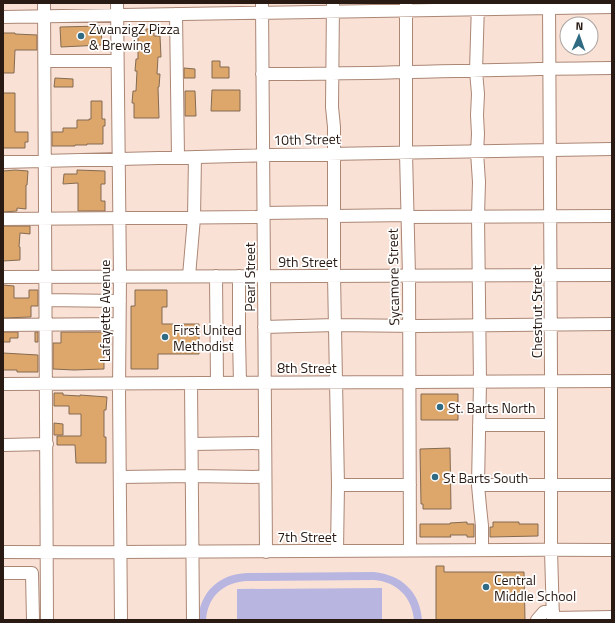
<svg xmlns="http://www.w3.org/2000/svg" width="615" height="623" font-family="'Titillium Web',sans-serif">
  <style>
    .pitch { fill: #b8b6e1 }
    .building { fill: #dda66b; stroke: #856b51 }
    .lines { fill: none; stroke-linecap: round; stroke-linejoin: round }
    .minor-casing { stroke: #ab8775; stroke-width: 14 }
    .minor { stroke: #fff; stroke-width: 12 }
    .poi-dot { fill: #306b83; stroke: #fff; stroke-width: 1.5 }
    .labels { text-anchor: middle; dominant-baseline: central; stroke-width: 3.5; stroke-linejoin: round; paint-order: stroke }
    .poi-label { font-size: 14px; fill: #291b14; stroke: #fff; text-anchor: start }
    .street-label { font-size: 14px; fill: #291b14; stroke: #fff }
  </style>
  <rect width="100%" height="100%" fill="#f9e1d6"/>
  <!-- pitch -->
  <path class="pitch" d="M374,572C402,575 420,592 422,620H414C412,597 397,582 374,580L246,581C223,583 208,596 206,620H198C200,592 219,574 247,573Z
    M382,588V620H237V589Z"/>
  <!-- building -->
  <path class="building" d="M101,26L102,45L61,47L60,27Z
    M146,29H154V36H160L161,57H158L157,74H160L159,87H158L159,118H134V103H132L133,91H136L137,71H135L136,59H138V33H146Z
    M3,33H15V34L37,35V50H15L14,73H3Z
    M212,61H220V67H229V78H212Z
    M184,68L195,69V78H184Z
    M55,78L73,79V87H54Z
    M212,90H240V111H211Z
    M185,91H195L196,116H185Z
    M3,93H15V132H28V142H25V148H3Z
    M91,101H102V119H105V126H103V144H87V145H75V146H52V132H63V128H77V120H89V119H91Z
    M15,170L28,171L27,185H26V209L17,208V211L3,212V171Z
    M77,170L105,171V184H101V201H105V211H78V183L63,184L64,174H77Z
    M3,226H30V234L20,233L19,247H20V260L3,261Z
    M3,285L14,286V298H29V290H38V306H31V317L3,318Z
    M135,290H167V307H162V324H199V354H158V369H131V306H135Z
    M3,332H18V338H10V342H3Z
    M35,332H38V342H35Z
    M61,332H108V339H104V369L74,370L53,369V343H61Z
    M3,353L38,355V372H17V370H3Z
    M54,393H63V395L80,396V395L107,397L106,410H104V437H106V463H76L75,445H57V436H81V414H69V406H54Z
    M421,394H458V420H421Z
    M54,423L63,424V435H54Z
    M450,448L451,509H423V504H421L420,449Z
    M467,522V524H474V537H467V535H450L451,537H420V524H450V523Z
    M493,522H519V524H538V536L490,537V527H493Z
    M436,566H444V572H524L525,620H436Z"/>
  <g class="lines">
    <defs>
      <path id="minor" d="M44,3L47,620
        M117,3L120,276L119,390L121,620
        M262,3L266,552
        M333,3L332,107L334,127V276L338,485L337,551
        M478,3L476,71L478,94L477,115L478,134L477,152L479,182L478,216L480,382L478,485L480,507L482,526V550
        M549,3L551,372V550L553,620
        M406,4V153L409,276L410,550
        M176,14L178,157
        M3,17L612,7
        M45,61H117
        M262,74C379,74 495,69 612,68
        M3,162L272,155L612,149
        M263,213L334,212
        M334,216L408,215
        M408,217L612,216
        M3,219L263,217
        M189,276L194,218L195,157
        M216,276L217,383
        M239,276V338L240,383
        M3,277L612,275
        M46,300L120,301
        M3,325L119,324
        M264,327L335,325L418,326L612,324
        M191,383L193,620
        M3,384L612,381
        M479,425H551
        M192,444L265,443
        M3,445L47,444
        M120,477L192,476L265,477
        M338,485H410
        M478,485H612
        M3,552C206,553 409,549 612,550
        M3,573H32L33,620
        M553,618L612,617
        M537,620L544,612L553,611"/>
    </defs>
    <!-- minor casing -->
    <use href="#minor" class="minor-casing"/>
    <!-- minor -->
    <use href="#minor" class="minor"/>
  </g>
  <!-- markers -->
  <g class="poi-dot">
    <circle cx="81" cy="36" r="4"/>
    <circle cx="165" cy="337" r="4"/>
    <circle cx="440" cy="407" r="4"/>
    <circle cx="435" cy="477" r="4"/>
    <circle cx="486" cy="587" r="4"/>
  </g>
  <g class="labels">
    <!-- poi labels -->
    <g class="poi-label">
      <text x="89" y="28">ZwanzigZ Pizza<tspan x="89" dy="16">&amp; Brewing</tspan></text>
      <text x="173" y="329">First United<tspan x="173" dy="16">Methodist</tspan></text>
      <text x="448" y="407">St. Barts North</text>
      <text x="443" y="477">St Barts South</text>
      <text x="494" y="579">Central<tspan x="494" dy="16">Middle School</tspan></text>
    </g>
    <!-- street labels -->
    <g class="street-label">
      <text transform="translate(307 139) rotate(-1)">10th Street</text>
      <text x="308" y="261">9th Street</text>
      <text transform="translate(249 277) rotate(-90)">Pearl Street</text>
      <text transform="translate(393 277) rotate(-91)">Sycamore Street</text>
      <text transform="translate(104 311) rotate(-90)">Lafayette Avenue</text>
      <text transform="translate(536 312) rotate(-90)">Chestnut Street</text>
      <text x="307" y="367">8th Street</text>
      <text x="307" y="536">7th Street</text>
    </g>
  </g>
  <!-- border -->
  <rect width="615" height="623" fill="none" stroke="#291b14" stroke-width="8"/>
  <!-- north arrow -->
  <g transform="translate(579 36) rotate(2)"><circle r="19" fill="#ffffff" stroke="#a9a4a1"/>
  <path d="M0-3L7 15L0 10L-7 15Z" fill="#306b83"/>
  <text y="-6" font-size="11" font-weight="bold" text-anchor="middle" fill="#291b14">N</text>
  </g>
</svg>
